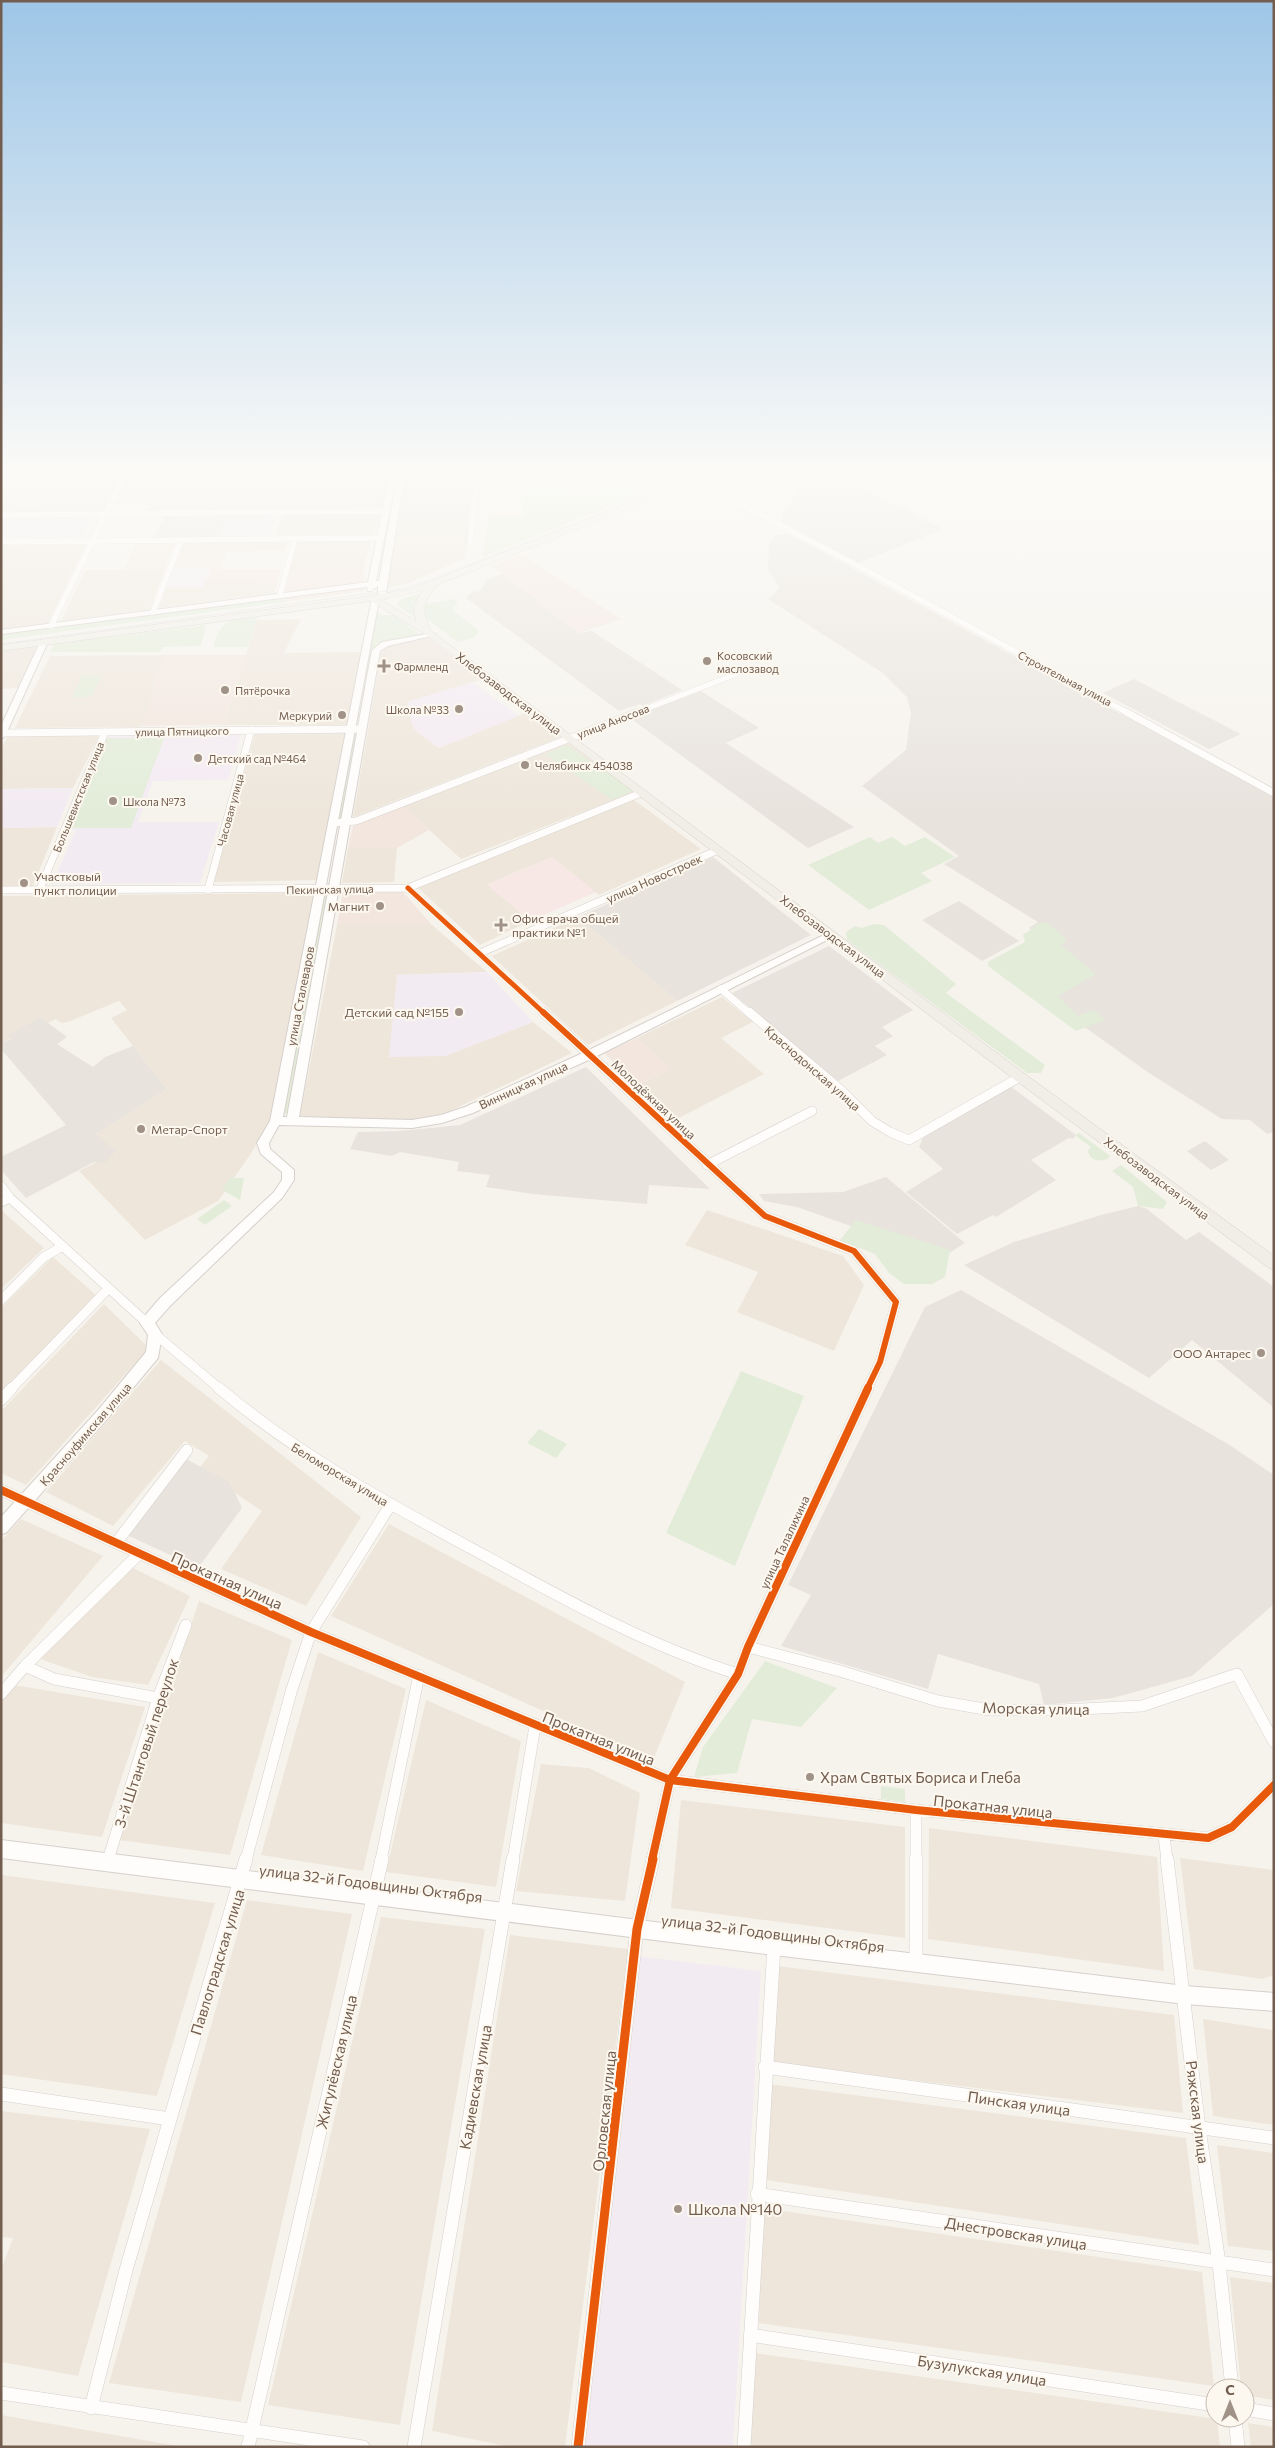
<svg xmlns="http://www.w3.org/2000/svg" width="1275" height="2448" font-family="Commissioner,sans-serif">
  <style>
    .residential { fill: #eee6db }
    .commercial { fill: #f3e6df }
    .industrial { fill: #e8e3dd }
    .education { fill: #f3ebf2 }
    .medical { fill: #f7e7e5 }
    .green { fill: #e3ecd9 }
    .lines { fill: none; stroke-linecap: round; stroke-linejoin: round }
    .street-far4-casing { stroke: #d5d0cb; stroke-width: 6 }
    .street-far3-casing { stroke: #d5d0cb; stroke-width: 8 }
    .street-far2-casing { stroke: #d5d0cb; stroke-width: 10 }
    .street-far1-casing { stroke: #d5d0cb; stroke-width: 12 }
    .street-casing { stroke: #d5d0cb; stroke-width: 14 }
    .secondary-casing { stroke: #d6d0cb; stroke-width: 2 }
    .primary-casing { stroke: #d5cec8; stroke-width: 1 }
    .street-far4 { stroke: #fefdfc; stroke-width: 5.5 }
    .street-far3 { stroke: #fefdfc; stroke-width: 7 }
    .street-far2 { stroke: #fefdfc; stroke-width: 9 }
    .street-far1 { stroke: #fefdfc; stroke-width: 11 }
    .street { stroke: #fefdfc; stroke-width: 13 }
    .secondary { fill: #fefdfc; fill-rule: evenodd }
    .primary { fill: #f1eee7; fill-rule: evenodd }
    .tram { stroke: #e5e3e4; stroke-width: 1 }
    .cycleway-far3-casing { stroke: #fdf8ef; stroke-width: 8 }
    .cycleway-far2-casing { stroke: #fdf8ef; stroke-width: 9 }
    .cycleway-far1-casing { stroke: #fdf8ef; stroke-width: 11 }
    .cycleway-casing { stroke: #fdf8ef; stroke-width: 12 }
    .cycleway-far3 { stroke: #e8590c; stroke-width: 5 }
    .cycleway-far2 { stroke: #e8590c; stroke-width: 6 }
    .cycleway-far1 { stroke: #e8590c; stroke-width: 8 }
    .cycleway { stroke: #e8590c; stroke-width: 9 }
    .poi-dot { fill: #a09286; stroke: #fdf8ef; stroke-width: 2 }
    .labels { text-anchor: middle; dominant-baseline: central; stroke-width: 4; stroke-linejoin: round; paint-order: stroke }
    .far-poi-label { font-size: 11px; fill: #725d4f; stroke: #fdf8ef; text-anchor: start }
    .far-street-label { font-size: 11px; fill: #725d4f; stroke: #fdf8ef }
    .street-label { font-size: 12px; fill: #725d4f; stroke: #fdf8ef }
    .poi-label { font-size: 12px; fill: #725d4f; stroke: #fdf8ef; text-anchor: start }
    .near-street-label { font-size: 15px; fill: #725d4f; stroke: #fdf8ef }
    .near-poi-label { font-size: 15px; fill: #725d4f; stroke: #fdf8ef; text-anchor: start }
  </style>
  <rect width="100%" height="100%" fill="#f6f3ed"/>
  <!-- residential -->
  <path class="residential" d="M1,472H122L103,512L1,513Z
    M129,472H327L315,476L311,491H360L365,472H390L382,509L147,512L150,505H114Z
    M406,472H475L465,558L406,584L385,588Z
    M379,514L374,537L275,538L282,515Z
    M288,540L285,551L180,552L184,541Z
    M297,540H371L363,572H287Z
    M87,542L48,623L1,630L2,544Z
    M165,569L150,609L61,621L85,570Z
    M207,580H255V583L277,584L274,593L159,608L166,588H204Z
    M301,619L284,653L362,652L348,725H224L257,620Z
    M429,638L483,679L408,702L434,745L439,748L527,712L561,737L353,817L382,649L388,646Z
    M28,645L35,646L36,650L18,688L1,689V649Z
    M165,655L151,692L154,693L140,727L15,728L50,656Z
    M346,732L318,880L214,882L255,733Z
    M8,736H99L73,788L1,789V749Z
    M568,742L634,792L461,859L403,806Z
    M634,800L701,849L599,895L552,857L488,884L530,921L480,945L418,888Z
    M57,827L32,888H1V828Z
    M348,848H397L394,882L342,883Z
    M316,893L274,1114L252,1152L218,1201L145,1240L79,1171L116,1152L96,1134L167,1089L111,1018L127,1010L119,1001L68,1022L61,1023L56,1019L48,1023L40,1017L9,1035L12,1038L1,1043V896Z
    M578,917L677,1001L588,1045L492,956Z
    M337,925H432L487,972L397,975L445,1056L533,1022L572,1053L448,1112L430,1116L408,1120L300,1116Z
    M722,997L753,1022L721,1038L764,1074L675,1120L638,1085L671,1069L637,1038Z
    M1,1210L44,1248L1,1289Z
    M707,1210L843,1256L864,1285L834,1351L737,1312L758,1272L685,1245Z
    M53,1257L96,1295L1,1394V1308Z
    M104,1304L149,1348L26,1485L1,1473V1411Z
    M161,1360L361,1517L306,1606L221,1569L262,1511L235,1493L230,1482L200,1467L209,1456L185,1441L113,1526L46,1492Z
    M21,1519L103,1556L1,1677V1541Z
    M389,1524L685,1682L653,1760L331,1616Z
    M133,1568L190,1596L148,1685L92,1677L40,1659Z
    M199,1601L292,1640L230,1855L119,1840Z
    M318,1652L406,1689L363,1871L261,1855Z
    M14,1685L145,1707L102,1837L1,1823V1699Z
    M426,1700L521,1741L496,1887L386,1872Z
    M541,1764L589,1768L640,1793L625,1901L516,1891Z
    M681,1800L905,1827V1938L671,1908Z
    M929,1828L1157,1857L1164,1971L928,1939Z
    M1180,1858L1274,1870V1975L1262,1979L1194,1969Z
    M1,1875L215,1903L157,2096L1,2074Z
    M247,1900L352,1914L241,2402L109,2383Z
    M381,1917L485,1929L400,2425L268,2405Z
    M510,1935L628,1949L565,2447H511L432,2431Z
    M777,1966L1174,2015L1183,2113L771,2063Z
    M1203,2019L1274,2030V2125L1213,2116Z
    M769,2084L1186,2138L1199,2245L766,2180Z
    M1,2111L150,2129L78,2376L1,2362V2270L13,2238L1,2237Z
    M1217,2145L1274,2153V2251L1228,2246Z
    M763,2208L1202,2272L1214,2386L759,2323Z
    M1230,2277L1274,2283V2400L1245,2395V2388H1241Z
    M755,2353L1217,2419L1220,2447H750Z
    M1,2415L183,2447H1Z
    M1248,2423L1274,2427V2447H1251Z"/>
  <!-- commercial -->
  <path class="commercial" d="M136,543H174L165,569L124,570Z
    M180,552H226L221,569H281L277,584L255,583V580H207L211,568H173Z
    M518,555L526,557L621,619L579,633L536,603L538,602L491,566Z
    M287,572H362L365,575L363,591L284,602L282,595Z
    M165,655H246L224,725L140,726L154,693H151Z
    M403,806L429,830L397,848H348L353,826Z
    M343,892H403L432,925H337Z
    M637,1038L671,1069L638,1085L604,1053Z"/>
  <!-- industrial -->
  <path class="industrial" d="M824,473L837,479L841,477L943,529L858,563L782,522L784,511L798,489Z
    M226,515L218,538H154L164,516Z
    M789,534L1274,797V1132L1267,1134L1250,1120L1222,1119L1149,1073L1009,973L1058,946L1029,928L1038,922L944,864L959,856L862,786L906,750L911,713L907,697L883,673L768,599L780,588L768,570L769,544L776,535Z
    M502,574L539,602L537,603L579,633L592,631L682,690L642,706L640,704L619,711L466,598L473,592L480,591L486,582L483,581Z
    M1134,679L1186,706L1241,734L1209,749L1103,693Z
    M701,691L759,728L726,743L854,827L808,848L630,718Z
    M713,857L811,935L677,1001L578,917Z
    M959,901L1019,941L982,961L922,920Z
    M829,946L913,1010L882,1027L893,1036L875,1046L887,1055L838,1081L732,993Z
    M40,1017L67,1037L57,1044L93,1067L105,1057L133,1046L167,1089L96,1134L116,1151L104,1164L94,1162L26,1198L1,1170V1157L66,1125L1,1049V1043L11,1039L8,1035Z
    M586,1067L710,1189L649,1185L647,1204L533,1194L486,1187L490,1175L457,1171L459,1162L400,1152L392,1156L350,1149L358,1132L400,1131L460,1125Z
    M1010,1086L1076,1135L1073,1139L1069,1138L1031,1160L1056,1180L996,1217L993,1215L957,1234L906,1192L943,1169L919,1147L924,1135Z
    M1205,1141L1229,1160L1211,1170L1187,1151Z
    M886,1177L965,1243L941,1258L797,1207L764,1201L759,1194L843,1192Z
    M1138,1206L1147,1209L1186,1240L1199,1232L1274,1287V1408L1192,1340L1149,1378L964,1265L1014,1242L1101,1215Z
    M961,1290L1228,1444L1274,1475V1604L1192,1676L1113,1698L1044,1705L1039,1684L938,1654L928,1689L781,1646L811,1595L788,1585L925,1307Z
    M186,1459L230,1482L242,1508L198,1568L127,1535Z"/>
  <!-- education -->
  <path class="education" d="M327,472H365L360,491H310L315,476Z
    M226,515H267L276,516L270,536L218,537Z
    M92,517L82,537L1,538V518Z
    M173,568H211L204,588H166Z
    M472,682L518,716L439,748L418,733L413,727L407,702Z
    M241,734L228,780L153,781L138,822H219L200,883L52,884L76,830H67L108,735Z
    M73,788L57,827L1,828V789Z
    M487,972L533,1022L445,1056L389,1057L397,975Z
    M637,1956L761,1971L733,2447H584Z"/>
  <!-- medical -->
  <path class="medical" d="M552,857L596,892L530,921L487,885Z"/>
  <!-- green -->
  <path class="green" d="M652,472H695L483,557L489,516H523L521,479L590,493Z
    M420,594L414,614L416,619L397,605L401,599Z
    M282,595L284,602L1,640V633Z
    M455,599L458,603L452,609L479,631L474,637L458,642L424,617V604Z
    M376,612L381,615H394L420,635L375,645V648H368Z
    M258,617L248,647H213C224,616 227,620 258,617Z
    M206,625L201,646L163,647L160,652H50L54,644Z
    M82,676H101L91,697H72Z
    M353,733H358L341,821H334Z
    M107,738H164L131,828H69Z
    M567,745L633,791L612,800L545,754Z
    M870,837L878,843L892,837L905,846L925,837L955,857L921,873L932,881L869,910L808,865Z
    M322,893H329L315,969H307Z
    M1041,922L1047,923L1067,939L1061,945L1096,974L1058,996L1078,1016L1094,1010L1105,1020L1076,1031L988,966V962L1025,942L1023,935Z
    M874,924L884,925L956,984L946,993L1045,1065L1041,1073H1027L847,940L846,932L855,926L862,928Z
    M305,981H311L287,1113L281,1115Z
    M1079,1133L1110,1156L1108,1159C1100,1162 1089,1161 1088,1150L1091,1147L1077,1137L1076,1135Z
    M1121,1165L1167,1202L1163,1209L1138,1206L1133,1187L1112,1171Z
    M230,1178H244L240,1200L222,1190Z
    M224,1200L232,1206L205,1225L197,1219Z
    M856,1220L950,1250L945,1277L932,1284H904L889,1273L875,1254L840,1240Z
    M741,1371L804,1396L735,1566L666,1533Z
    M539,1429L567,1444L556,1458L527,1443Z
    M765,1661L837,1688L801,1727L752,1719L737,1773L694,1777L703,1747Z
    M881,1786L905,1789V1802L881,1799Z"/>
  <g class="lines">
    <defs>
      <path id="street-far4" d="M696,481L868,571L1128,713
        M1,515L386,511
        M470,541L478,472
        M1,542L380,538
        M280,595L295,539
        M153,612L181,540
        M51,626L126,472
        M635,713L752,668"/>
      <path id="street-far3" d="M1126,712L1274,793
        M3,733L361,729
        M333,823L356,821L638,712
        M408,888L545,1014
        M40,889L105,732
        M1,890L408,888L641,793
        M208,890L251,730
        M480,953L718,850
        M721,989L750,1014"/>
      <path id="street-far2" d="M543,1012L765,1216L854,1251L896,1302L880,1362L867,1389
        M749,1012L842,1091L872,1121L890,1132L909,1140L1020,1077
        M707,1165L812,1111
        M1,1186L10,1198L147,1323
        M1,1202L10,1198
        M1,1300L44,1257L63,1246
        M155,1334L220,1389
        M11,1389L108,1289"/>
      <path id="street-far1" d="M219,1388C298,1455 387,1503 478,1552C562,1598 646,1645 738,1674
        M1,1400L12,1388
        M1,1490L311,1632L670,1780L916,1810L1208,1838L1232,1827L1274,1785
        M116,1543L187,1450
        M748,1647L840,1671L938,1701L990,1710H1061L1142,1706L1237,1674L1274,1742
        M25,1666L54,1679L158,1698
        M1,1694L25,1666L139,1554
        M916,1810V1860
        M1164,1836L1167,1860
        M108,1860L158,1698L186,1625
        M246,1860L291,1692L311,1632L391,1504
        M381,1860L419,1675
        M513,1860L535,1726
        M652,1860L670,1780L738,1674L748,1647L868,1388"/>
      <path id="street" d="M916,1859V1962
        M1167,1859L1199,2129L1219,2263L1232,2388
        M107,1862L108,1859
        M765,2067L1274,2138
        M1,2094L170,2119
        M757,2194L1274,2270
        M750,2335L1215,2405
        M1,2393L363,2447
        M91,2408L126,2270L246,1859
        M1245,2409L1274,2414
        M1235,2418L1238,2447
        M248,2447L382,1859
        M414,2447L513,1859
        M578,2447L637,1929L653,1859
        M744,2447L774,1946"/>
      <path id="secondary" d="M390,472H397L376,581H379L398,472H405L385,599L378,597V586L371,591H368L367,587L1,634V630L368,582Z
        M372,598L379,600L283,1117H287L372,650L382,642L432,633L436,635L388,646L380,651L299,1117L412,1120L441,1115L465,1107L587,1051L828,933L832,932L837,935L595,1057L473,1113L442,1123L412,1128L279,1125L269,1143L270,1149L294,1170V1180L282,1198L170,1306L155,1323L162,1334L158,1358L109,1417L6,1533L1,1534V1517L99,1409L146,1352L148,1335L140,1323L142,1319L160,1298L274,1192L282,1180V1172L261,1154L257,1143L270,1121Z
        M41,640L48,642L5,736L1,739V726Z
        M1,1840L774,1937L1185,1986L1274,1993V2011L1185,2004L774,1955L1,1858Z"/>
      <path id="primary" d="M708,472H721L437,585C423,606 421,605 430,630L1025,1074L1274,1256V1270L1269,1268L1015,1080L429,637L371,601L1,651V645L363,597L411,589ZM422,591L414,606L416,621L381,600Z"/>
    </defs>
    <!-- street-far4 casing -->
    <use href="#street-far4" class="street-far4-casing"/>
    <!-- street-far3 casing -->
    <use href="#street-far3" class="street-far3-casing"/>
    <!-- street-far2 casing -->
    <use href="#street-far2" class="street-far2-casing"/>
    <!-- street-far1 casing -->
    <use href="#street-far1" class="street-far1-casing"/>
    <!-- street casing -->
    <use href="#street" class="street-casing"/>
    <!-- secondary casing -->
    <use href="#secondary" class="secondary-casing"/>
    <!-- primary casing -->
    <use href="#primary" class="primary-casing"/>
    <!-- street-far4 -->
    <use href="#street-far4" class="street-far4"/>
    <!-- street-far3 -->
    <use href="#street-far3" class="street-far3"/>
    <!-- street-far2 -->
    <use href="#street-far2" class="street-far2"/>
    <!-- street-far1 -->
    <use href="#street-far1" class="street-far1"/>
    <!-- street -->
    <use href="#street" class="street"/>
    <!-- secondary -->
    <use href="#secondary" class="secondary"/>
    <!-- primary -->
    <use href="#primary" class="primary"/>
    <!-- tram -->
    <path class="tram" d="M1,644L401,589L425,582L705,472"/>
    <defs>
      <path id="cycleway-far3" d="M408,888L545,1014"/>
      <path id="cycleway-far2" d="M543,1012L765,1216L854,1251L896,1302L880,1362L867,1389"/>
      <path id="cycleway-far1" d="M1,1490L311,1632L670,1780L916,1810L1208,1838L1232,1827L1274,1785
        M652,1860L670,1780L738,1674L748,1647L868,1388"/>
      <path id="cycleway" d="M578,2447L637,1929L653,1859"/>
    </defs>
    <!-- cycleway-far3 casing -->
    <use href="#cycleway-far3" class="cycleway-far3-casing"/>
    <!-- cycleway-far2 casing -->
    <use href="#cycleway-far2" class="cycleway-far2-casing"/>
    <!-- cycleway-far1 casing -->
    <use href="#cycleway-far1" class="cycleway-far1-casing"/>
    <!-- cycleway casing -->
    <use href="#cycleway" class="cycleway-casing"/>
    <!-- cycleway-far3 -->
    <use href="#cycleway-far3" class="cycleway-far3"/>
    <!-- cycleway-far2 -->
    <use href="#cycleway-far2" class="cycleway-far2"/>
    <!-- cycleway-far1 -->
    <use href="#cycleway-far1" class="cycleway-far1"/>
    <!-- cycleway -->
    <use href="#cycleway" class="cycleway"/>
  </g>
  <!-- sky -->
  <linearGradient id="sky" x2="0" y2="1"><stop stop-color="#9ec6e7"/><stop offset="0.58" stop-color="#fbfaf7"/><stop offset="1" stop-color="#fbfaf7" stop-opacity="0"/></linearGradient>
  <rect width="1275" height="815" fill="url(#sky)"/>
  <!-- markers -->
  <g class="poi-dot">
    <circle cx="707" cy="661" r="5"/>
    <path d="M381.5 658.5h5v5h5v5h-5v5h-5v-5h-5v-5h5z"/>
    <circle cx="225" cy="690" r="5"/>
    <circle cx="459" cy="709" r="5"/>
    <circle cx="342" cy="715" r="5"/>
    <circle cx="198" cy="758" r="5"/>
    <circle cx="525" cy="765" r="5"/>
    <circle cx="113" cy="801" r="5"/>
    <circle cx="24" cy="883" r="5"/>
    <circle cx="380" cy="906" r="5"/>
    <path d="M498.5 917.5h5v5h5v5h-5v5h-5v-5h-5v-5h5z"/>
    <circle cx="459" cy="1012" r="5"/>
    <circle cx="141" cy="1129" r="5"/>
    <circle cx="1261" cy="1353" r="5"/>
    <circle cx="810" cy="1777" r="5"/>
    <circle cx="678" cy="2209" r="5"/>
  </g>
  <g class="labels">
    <!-- far-poi labels -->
    <g class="far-poi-label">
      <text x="717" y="655">Косовский<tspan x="717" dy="13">маслозавод</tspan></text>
      <text x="394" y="666">Фармленд</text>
      <text x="235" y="690">Пятёрочка</text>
      <text x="449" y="709" text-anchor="end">Школа №33</text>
      <text x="332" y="715" text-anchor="end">Меркурий</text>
      <text x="208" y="758">Детский сад №464</text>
      <text x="535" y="765">Челябинск 454038</text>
      <text x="123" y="801">Школа №73</text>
    </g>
    <!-- far-street labels -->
    <g class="far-street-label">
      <text transform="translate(1065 678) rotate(28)">Строительная улица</text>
      <text transform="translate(613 721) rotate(-21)">улица Аносова</text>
      <text transform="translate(182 731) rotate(-1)">улица Пятницкого</text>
      <text transform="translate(78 797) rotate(-68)">Большевистская улица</text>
      <text transform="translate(230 810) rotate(-75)">Часовая улица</text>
      <text transform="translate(330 889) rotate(-1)">Пекинская улица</text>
    </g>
    <!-- street labels -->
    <g class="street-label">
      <text transform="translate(509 693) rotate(37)">Хлебозаводская улица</text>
      <text transform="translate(654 878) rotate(-24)">улица Новостроек</text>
      <text transform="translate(833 936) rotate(37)">Хлебозаводская улица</text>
      <text transform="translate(300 996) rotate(-79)">улица Сталеваров</text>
      <text transform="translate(813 1068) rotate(41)">Краснодонская улица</text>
      <text transform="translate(523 1085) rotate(-25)">Винницкая улица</text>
      <text transform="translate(654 1099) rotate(43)">Молодёжная улица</text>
      <text transform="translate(1157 1178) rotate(37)">Хлебозаводская улица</text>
      <text transform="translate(85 1434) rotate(-49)">Красноуфимская улица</text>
      <text transform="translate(340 1474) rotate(31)">Беломорская улица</text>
      <text transform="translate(784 1542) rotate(-65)">улица Талалихина</text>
    </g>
    <!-- poi labels -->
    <g class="poi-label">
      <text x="34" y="876">Участковый<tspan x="34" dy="14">пункт полиции</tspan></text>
      <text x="370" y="906" text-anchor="end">Магнит</text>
      <text x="512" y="918">Офис врача общей<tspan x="512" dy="14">практики №1</tspan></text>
      <text x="449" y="1012" text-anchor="end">Детский сад №155</text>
      <text x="151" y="1129">Метар-Спорт</text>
      <text x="1251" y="1353" text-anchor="end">ООО Антарес</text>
    </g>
    <!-- near-street labels -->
    <g class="near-street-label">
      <text transform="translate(227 1580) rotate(24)">Прокатная улица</text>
      <text transform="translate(1036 1708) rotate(1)">Морская улица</text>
      <text transform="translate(599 1738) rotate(22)">Прокатная улица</text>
      <text transform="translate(146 1743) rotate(-72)">3-й Штанговый переулок</text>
      <text transform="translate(993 1806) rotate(6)">Прокатная улица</text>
      <text transform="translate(371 1883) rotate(7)">улица 32-й Годовщины Октября</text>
      <text transform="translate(773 1933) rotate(7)">улица 32-й Годовщины Октября</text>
      <text transform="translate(217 1962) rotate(-73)">Павлоградская улица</text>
      <text transform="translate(336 2062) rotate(-77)">Жигулёвская улица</text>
      <text transform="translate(475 2087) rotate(-80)">Кадиевская улица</text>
      <text transform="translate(1019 2103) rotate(8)">Пинская улица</text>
      <text transform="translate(604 2111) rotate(-84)">Орловская улица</text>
      <text transform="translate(1198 2112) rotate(83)">Ряжская улица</text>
      <text transform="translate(1016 2233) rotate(9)">Днестровская улица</text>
      <text transform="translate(982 2370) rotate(9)">Бузулукская улица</text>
    </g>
    <!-- near-poi labels -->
    <g class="near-poi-label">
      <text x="820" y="1777">Храм Святых Бориса и Глеба</text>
      <text x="688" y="2209">Школа №140</text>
    </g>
  </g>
  <!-- border -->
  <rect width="1275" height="2448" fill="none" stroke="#725d4f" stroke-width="5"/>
  <!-- north arrow -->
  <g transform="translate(1230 2403)"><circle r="24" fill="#fdf8ef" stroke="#c5baaf"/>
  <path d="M0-4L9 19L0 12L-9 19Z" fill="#a09286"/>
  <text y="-8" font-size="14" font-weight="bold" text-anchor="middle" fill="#725d4f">С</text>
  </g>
</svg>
